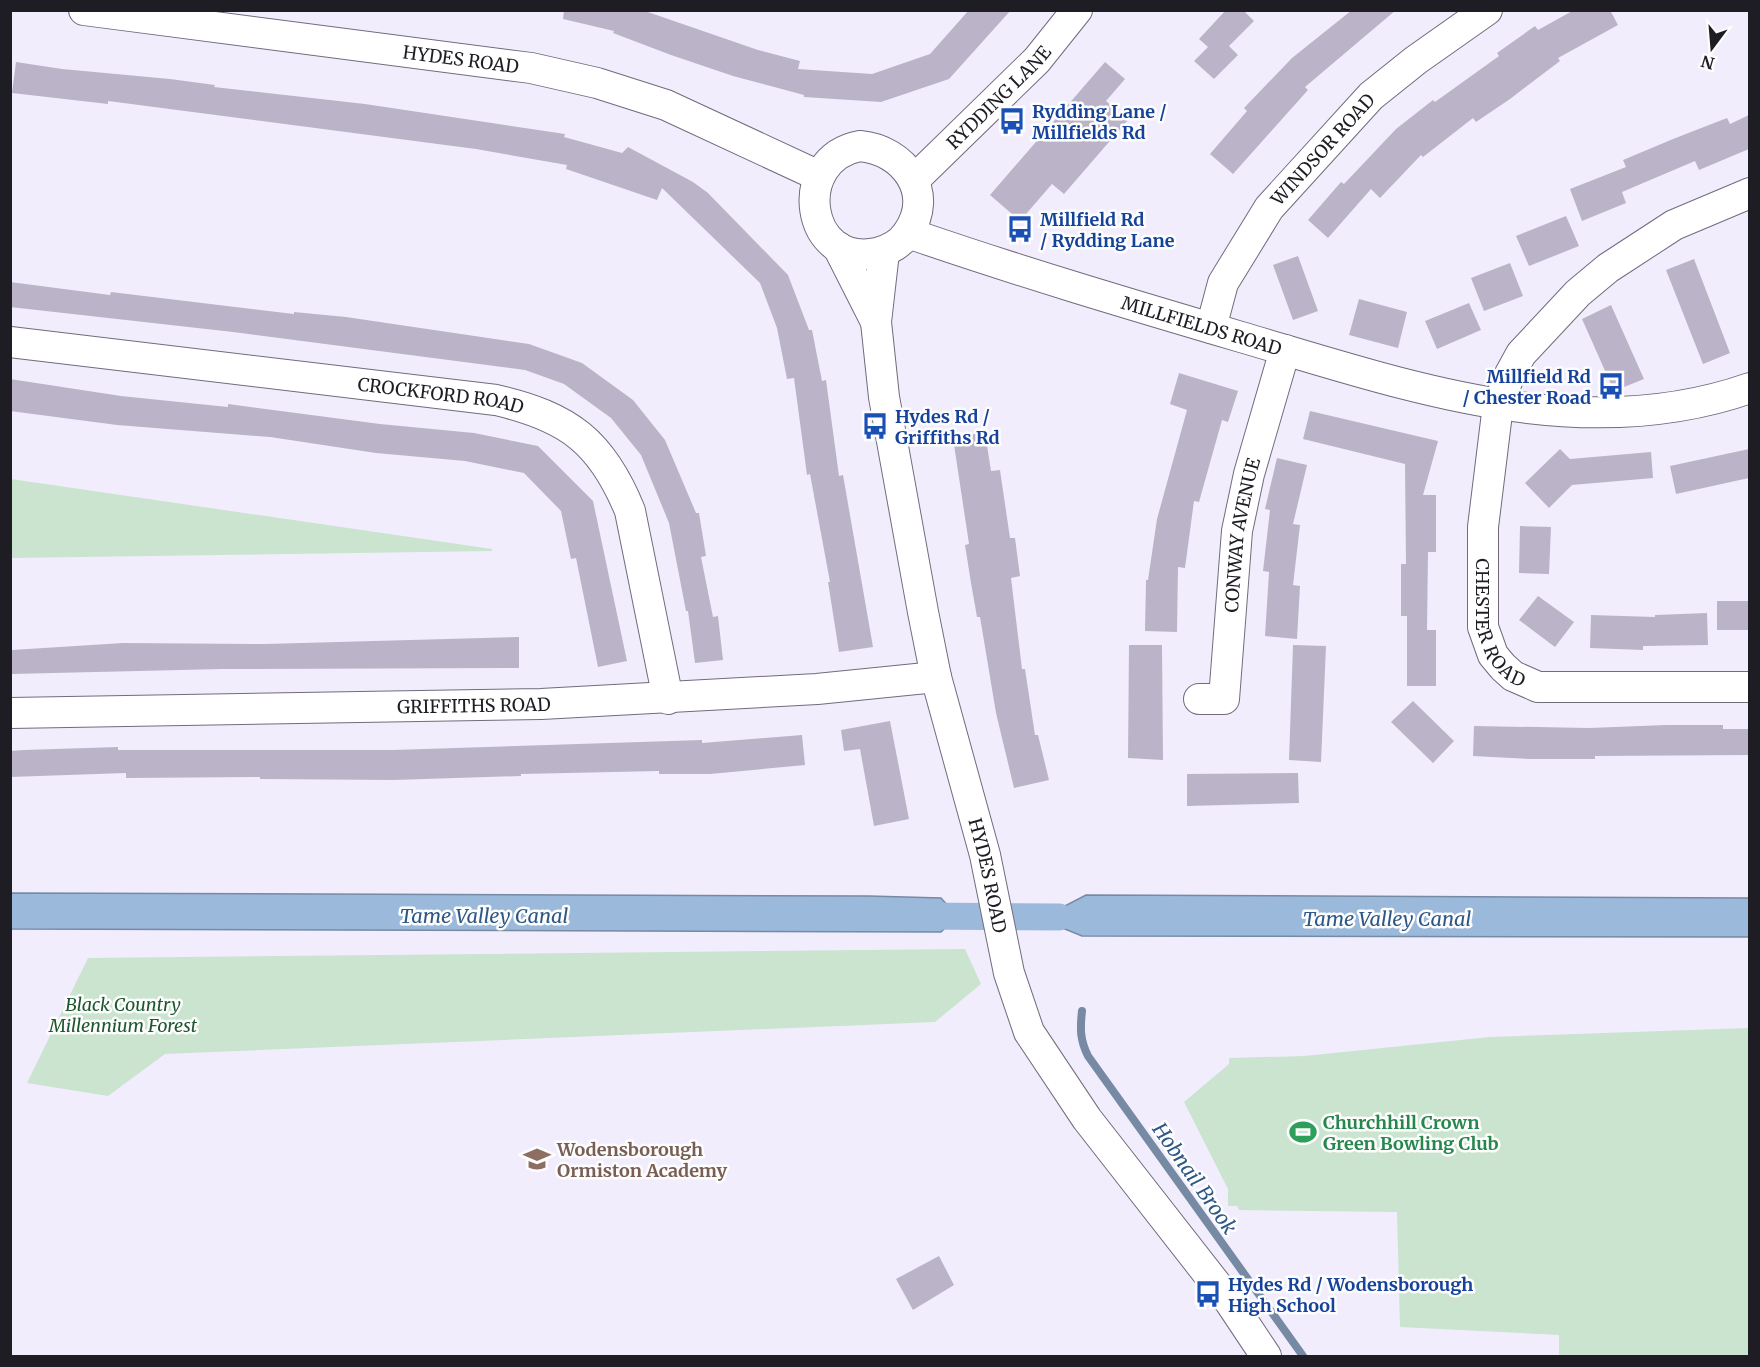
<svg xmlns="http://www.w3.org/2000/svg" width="1760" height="1367" font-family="Merriweather,serif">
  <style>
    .green { fill: #cae4cf }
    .water { fill: #9bb9db; stroke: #768aa4; stroke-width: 1.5 }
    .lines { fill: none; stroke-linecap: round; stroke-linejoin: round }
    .stream { stroke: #768aa4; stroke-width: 8 }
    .canal { stroke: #9bb9db; stroke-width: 27 }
    .building { fill: #bbb4c8 }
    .minor-casing { stroke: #716b7d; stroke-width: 32 }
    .minor { stroke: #fff; stroke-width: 30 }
    .labels { text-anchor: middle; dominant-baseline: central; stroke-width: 5; stroke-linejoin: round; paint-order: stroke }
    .street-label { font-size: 18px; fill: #1f1d24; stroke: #fdfdfd }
    .transit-label { font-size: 18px; font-weight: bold; fill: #164399; stroke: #fdfdfd; text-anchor: start }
    .park-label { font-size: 18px; font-style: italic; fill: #1e562e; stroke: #fdfdfd }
    .leisure-label { font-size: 18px; font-weight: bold; fill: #27864d; stroke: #fdfdfd; text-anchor: start }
    .education-label { font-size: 18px; font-weight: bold; fill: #785e54; stroke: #fdfdfd; text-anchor: start }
    .water-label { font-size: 20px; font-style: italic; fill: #2d5784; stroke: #fdfdfd }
  </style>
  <rect width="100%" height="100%" fill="#f2edfd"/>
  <!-- green -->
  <path class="green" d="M11,479L492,549V551L11,558Z
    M965,949L981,984L935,1022L165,1054L108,1096L27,1083L88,958Z
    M1749,1028V1356H1559V1335L1400,1327L1397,1212L1239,1210L1237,1206H1228V1189L1184,1102L1229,1064V1058L1304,1056L1490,1037Z"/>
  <!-- water -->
  <path class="water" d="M11,893L869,896L941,898L957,916L941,932L11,929Z
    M1086,895L1749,898V937L1082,936L1060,927L1037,925L1024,917L1037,907H1063Z"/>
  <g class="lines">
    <!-- stream -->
    <path class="stream" d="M1082,1011C1080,1029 1080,1040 1088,1056L1303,1356"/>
    <!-- canal -->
    <path class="canal" d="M921,916L1059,917"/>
  </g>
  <!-- building -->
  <path class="building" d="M564,10H642L758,50L800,61L798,69L872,74L930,54L969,10H1011L949,79L881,102L804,97V95L733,76L671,55L613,33L614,31L563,19Z
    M1226,10H1243L1254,21L1229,46L1238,55L1214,79L1194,61L1208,47L1199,39Z
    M1352,10H1396L1305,87L1308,90L1233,174L1210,154L1247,111L1244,108L1292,58Z
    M1574,10H1610L1618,25L1558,58L1560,61L1510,99L1476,122L1473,118L1423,157L1421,155L1380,198L1371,189L1328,238L1308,220L1341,182L1344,184L1396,129L1433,100L1435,102L1499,56L1497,53L1535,26L1538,30Z
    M16,62L62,69L170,79L215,85L214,87L365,104L565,134L564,137L622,153L628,147L693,182L708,193L788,275L809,330H812L822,381L826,380L839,476L843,475L873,647L839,652L828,582H830L810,474L807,475L794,378L787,379L777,328L760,283L662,188L657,200L566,169L567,165L476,149L108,101V104L12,93Z
    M1105,62L1125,79L1106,101L1128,120L1064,194L1052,184L1020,221L990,195Z
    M1749,115V149L1699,170L1695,161L1622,192L1626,203L1582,221L1570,189L1626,167L1623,160L1673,139L1727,118L1730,124Z
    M1566,216L1579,246L1529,266L1516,236Z
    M1298,256L1318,311L1293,320L1273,265Z
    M1694,259L1730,353L1703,364L1666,270Z
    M1510,263L1523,296L1484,311L1471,278Z
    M10,282L110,295L111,292L294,314V312L346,317L529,344L582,363L633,400L665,440L696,513H699L706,556L701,557L713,617L718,616L723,660L695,663L688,611H686L669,523L641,455L611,418L564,384L525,370L233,332L10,307Z
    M1359,299L1407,312L1398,348L1349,335Z
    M1469,303L1481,330L1437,349L1425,321Z
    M1611,305L1644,379L1614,391L1582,319Z
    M1179,373L1238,391L1228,422L1222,420L1199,502L1194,501L1185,568L1178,567L1177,632L1145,631L1146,580H1148L1157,519L1187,410L1170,404Z
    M10,379L121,396L228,407V404L380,424L474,433L538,446L593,501L627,661L598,667L576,558L571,559L561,511L524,473L465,461L376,453L270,437L117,425L10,411Z
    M1310,411L1438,441L1423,495H1436V552H1428L1427,630H1436V686H1407V616H1401V564H1406L1405,464L1303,439Z
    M985,432L991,471L1000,470L1010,538H1015L1020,576L1011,578L1022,669H1025L1035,735H1038L1049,780L1014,788L996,713L980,617H977L971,583L965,545L969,544L953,438Z
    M1560,449L1570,459L1651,452L1653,478L1572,485L1549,508L1525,483Z
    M1749,449V478L1676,494L1670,466Z
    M1277,458L1307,465L1293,524L1300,525L1293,585L1300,586L1297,639L1265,636L1269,572L1263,571L1270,510L1265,509Z
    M1520,526L1551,527L1549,574L1519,573Z
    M1538,596L1574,622L1555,647L1519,620Z
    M1717,601H1749V630H1717Z
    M1707,613L1708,645L1643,646V650L1590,648L1591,615L1655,617V615Z
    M519,637V668L222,669L12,674V650L123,643L265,644Z
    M1129,645H1162L1163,760L1128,758Z
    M1293,645L1326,646L1321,762L1289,760Z
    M1413,701L1454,741L1433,763L1391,722Z
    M890,721L909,819L874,826L860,749L844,751L841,730Z
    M1666,725H1723V729H1749V755L1595,756V759H1529L1473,756L1474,726L1589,728Z
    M802,735L805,765L710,774H659V771L521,774V776L394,780L260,779V777L126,778V773L10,777V751L24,750L118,747V750H393L702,740V743Z
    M1298,773L1299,803L1187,806V774Z
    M939,1256L954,1285L913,1310L896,1279Z"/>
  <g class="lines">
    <defs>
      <g id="minor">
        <path id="s1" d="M84,10L531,68L597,83L666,105L819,176"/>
        <path d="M860,146C904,150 936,193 907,234C900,244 889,250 877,253C805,268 790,159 860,146Z"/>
        <path id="s2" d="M915,179L1037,60L1077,10"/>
        <path id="s3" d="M1750,193L1674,225L1608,268L1578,293L1521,354L1510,374L1498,405L1483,527V627L1493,655L1503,667L1513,676L1538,687H1750"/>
        <path id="s4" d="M908,233C1018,271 1129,304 1241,337C1405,385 1579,448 1750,388"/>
        <path d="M838,247L876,322"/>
        <path id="s5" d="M884,252L876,322L884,397L923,612L936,677L985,855L1009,973L1029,1032L1087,1119L1230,1302L1266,1356"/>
        <path id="s6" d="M1211,328L1223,283L1269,208L1371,96L1416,60L1487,10"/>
        <path id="s7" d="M10,342L496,400C569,417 602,442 630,511L668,699"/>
        <path id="s8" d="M1199,699H1224L1237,531L1249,474L1285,350"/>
        <path id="s9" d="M10,713L541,704L817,689L936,677"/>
      </g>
    </defs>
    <!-- minor casing -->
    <use href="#minor" class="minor-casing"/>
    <!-- minor -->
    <use href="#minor" class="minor"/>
  </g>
  <!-- icons -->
  <defs>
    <symbol id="bus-bare" viewBox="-9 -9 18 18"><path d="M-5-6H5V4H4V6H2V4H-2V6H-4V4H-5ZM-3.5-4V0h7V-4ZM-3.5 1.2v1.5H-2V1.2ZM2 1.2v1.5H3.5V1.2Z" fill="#1a4fb4" stroke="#fdfdfd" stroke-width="2.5" paint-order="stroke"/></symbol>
    <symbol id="stadium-bare" viewBox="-9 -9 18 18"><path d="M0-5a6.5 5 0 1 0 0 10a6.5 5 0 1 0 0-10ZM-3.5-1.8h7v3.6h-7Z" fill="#2e9e5b" stroke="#fdfdfd" stroke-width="2.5" paint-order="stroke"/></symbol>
    <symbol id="school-bare" viewBox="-9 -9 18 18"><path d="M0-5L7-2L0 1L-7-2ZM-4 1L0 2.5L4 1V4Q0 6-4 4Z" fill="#8d6e63" stroke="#fdfdfd" stroke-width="2.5" paint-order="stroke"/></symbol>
  </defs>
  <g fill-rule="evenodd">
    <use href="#bus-bare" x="993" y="102" width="38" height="38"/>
    <use href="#bus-bare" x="1001" y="210" width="38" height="38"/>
    <use href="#bus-bare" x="1592" y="367" width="38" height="38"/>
    <use href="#bus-bare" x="856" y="407" width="38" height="38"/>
    <use href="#stadium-bare" x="1284" y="1113" width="38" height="38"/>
    <use href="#school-bare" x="518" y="1140" width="38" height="38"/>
    <use href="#bus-bare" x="1189" y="1275" width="38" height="38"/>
  </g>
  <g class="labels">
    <!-- street labels -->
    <g class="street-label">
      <text stroke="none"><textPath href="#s1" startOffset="380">HYDES ROAD</textPath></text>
      <text stroke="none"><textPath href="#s2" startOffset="117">RYDDING LANE</textPath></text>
      <text stroke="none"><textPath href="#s6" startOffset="214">WINDSOR ROAD</textPath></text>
      <text stroke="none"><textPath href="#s4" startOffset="308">MILLFIELDS ROAD</textPath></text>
      <text stroke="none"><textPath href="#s7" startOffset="434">CROCKFORD ROAD</textPath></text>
      <text stroke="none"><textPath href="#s8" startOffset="190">CONWAY AVENUE</textPath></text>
      <text stroke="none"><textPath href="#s3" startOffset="564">CHESTER ROAD</textPath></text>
      <text stroke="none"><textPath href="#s9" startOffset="464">GRIFFITHS ROAD</textPath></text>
      <text stroke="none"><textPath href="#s5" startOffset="636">HYDES ROAD</textPath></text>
    </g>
    <!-- transit labels -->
    <g class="transit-label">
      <text x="1032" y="111">Rydding Lane /<tspan x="1032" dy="21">Millfields Rd</tspan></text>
      <text x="1040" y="219">Millfield Rd<tspan x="1040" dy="21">/ Rydding Lane</tspan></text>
      <text x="1591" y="376" text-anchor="end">Millfield Rd<tspan x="1591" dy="21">/ Chester Road</tspan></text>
      <text x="895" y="416">Hydes Rd /<tspan x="895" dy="21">Griffiths Rd</tspan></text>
      <text x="1228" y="1284">Hydes Rd / Wodensborough<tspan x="1228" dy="21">High School</tspan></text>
    </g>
    <!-- park labels -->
    <g class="park-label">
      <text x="123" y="1004">Black Country<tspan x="123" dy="21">Millennium Forest</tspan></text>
    </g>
    <!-- leisure labels -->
    <g class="leisure-label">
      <text x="1323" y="1122">Churchhill Crown<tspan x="1323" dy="21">Green Bowling Club</tspan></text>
    </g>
    <!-- education labels -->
    <g class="education-label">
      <text x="557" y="1149">Wodensborough<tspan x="557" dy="21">Ormiston Academy</tspan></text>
    </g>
    <!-- water labels -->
    <g class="water-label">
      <text x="484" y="915">Tame Valley Canal</text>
      <text x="1387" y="918">Tame Valley Canal</text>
      <text transform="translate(1195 1178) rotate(55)">Hobnail Brook</text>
    </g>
  </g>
  <!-- border -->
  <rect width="1760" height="1367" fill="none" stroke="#1f1d24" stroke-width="24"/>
  <!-- north arrow -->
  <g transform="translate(1712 48) rotate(196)" stroke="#fdfdfd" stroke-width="4.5" paint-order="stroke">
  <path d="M0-4.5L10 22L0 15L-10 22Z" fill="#1f1d24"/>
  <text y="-9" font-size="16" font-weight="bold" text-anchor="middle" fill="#1f1d24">N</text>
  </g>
</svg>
